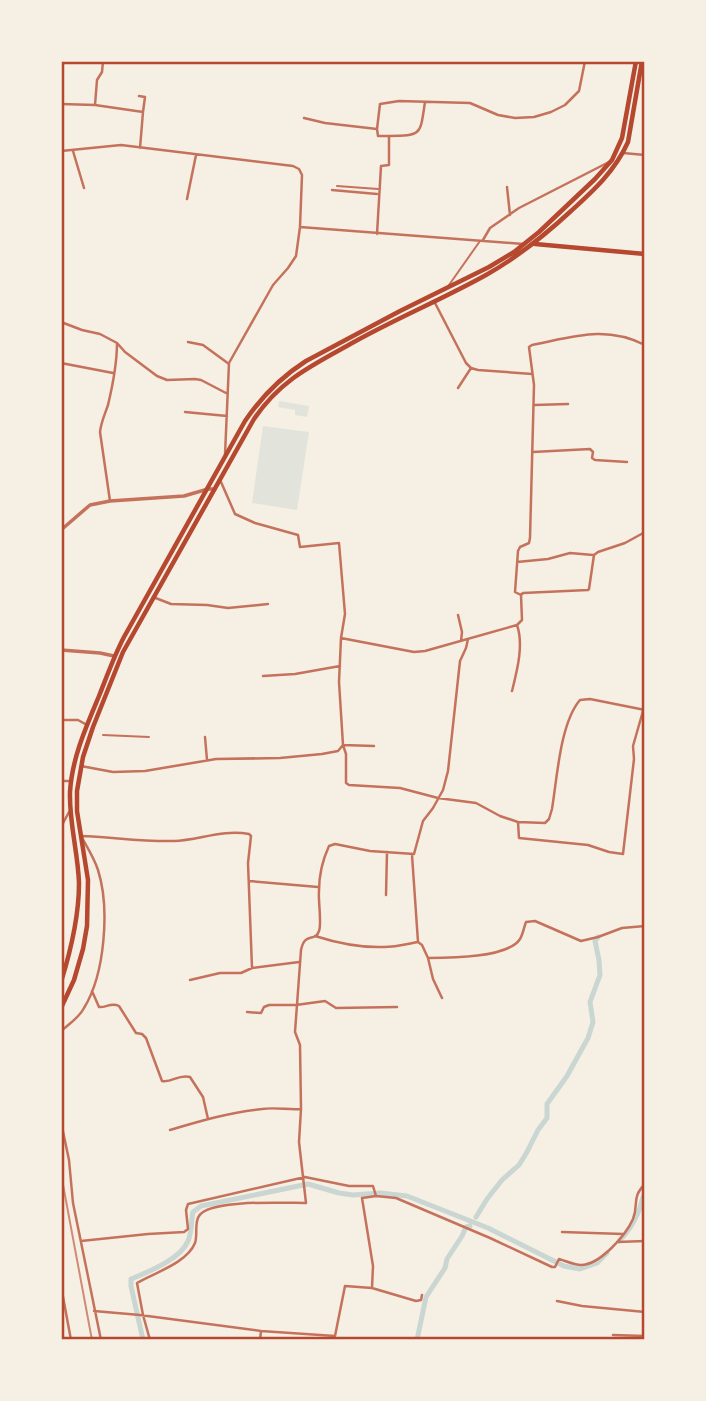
<svg xmlns="http://www.w3.org/2000/svg" width="706" height="1401" font-family="Rubik,sans-serif">
  <style>
    .green { fill: #e2e4dc }
    .lines { fill: none; stroke-linecap: round; stroke-linejoin: round }
    .canal { stroke: #c9d6d2; stroke-width: 5 }
    .pedestrian { stroke: #c5725c; stroke-width: 2 }
    .minor { stroke: #c5725c; stroke-width: 2.5 }
    .tertiary { stroke: #c5725c; stroke-width: 3.5 }
    .secondary { stroke: #b5482f; stroke-width: 4.5 }
    .trunk { stroke: #b5482f; stroke-width: 4.5 }
    .rail { stroke: #cf8b77; stroke-width: 2 }
    .neatline { fill: none; stroke: #b5482f; stroke-width: 2.5 }
  </style>
  <rect width="100%" height="100%" fill="#f6efe4"/>
  <!-- green -->
  <path class="green" d="M279,401L309,406L307,417L295,415V410L278,407Z
    M263,426L309,432L297,510L252,503Z"/>
  <g class="lines">
    <!-- canal -->
    <path class="canal" d="M476,1217L487,1199L502,1180L519,1165L527,1152L538,1130L547,1118V1104L567,1076L588,1038L593,1022L590,1002L600,975L599,960L595,941L598,937
      M619,1241C632,1228 639,1215 643,1197L645,1195
      M143,1340L131,1286V1279C148,1272 181,1259 188,1241C192,1232 191,1221 193,1212L201,1206L308,1184L339,1193L353,1195L380,1193L407,1196L488,1228L564,1266L580,1269L597,1263L607,1253
      M417,1340L426,1297L445,1268L447,1259L462,1236L466,1227L470,1226"/>
    <!-- pedestrian -->
    <path class="pedestrian" d="M337,186L378,189
      M449,285L480,241
      M103,735L149,737"/>
    <!-- minor -->
    <path class="minor" d="M103,61L102,72L97,80L95,105L143,112L140,148
      M139,96L145,97L143,112
      M61,104L95,105
      M304,118L325,123L377,129L380,104L399,101L470,103L498,115L515,118L534,117L551,112L565,105L579,91L585,61
      M389,136C423,136 420,134 425,102
      M61,151L121,145L293,166L299,169L302,175L300,227
      M73,151L84,188
      M623,153L645,155
      M507,187L510,215
      M332,190L377,194
      M187,199L196,155
      M377,234L381,166L389,165V136H378L377,129
      M483,240L490,228L519,208L609,162
      M644,254L645,238
      M434,301L466,363L471,368L478,370L532,374
      M61,322L82,330L100,334L117,343L125,352L157,376L167,380L195,379L201,380L226,393
      M188,342L203,345L229,364
      M61,363L113,373
      M458,388L471,368
      M534,405L568,404
      M185,412L227,416
      M533,452L590,449L593,452L592,458L595,460L627,462
      M225,455L229,363L273,285L288,268L296,256L300,227L523,244
      M110,501L100,432C101,422 105,414 108,405C113,384 117,364 117,343
      M517,562L548,559L570,553L593,555
      M521,595L515,592L518,551L520,547L529,543L530,538L534,385L529,347L532,345C573,337 605,325 645,345
      M153,597L171,604L207,605L228,608L268,604
      M458,615L462,632L461,641
      M341,638L414,652L425,651L517,625L522,620L521,595L523,593L588,590L589,589L594,555L598,552L625,543L645,532
      M263,676L295,674L340,666
      M512,691C517,671 524,645 517,625
      M61,720H78L87,725
      M205,737L207,760
      M374,746L343,745L346,754V783L349,785L400,788L438,798L476,803L500,816L518,822L545,823L549,819L552,809C557,779 560,723 580,700L590,699L645,710
      M81,766L113,772L145,771L216,759L280,758L322,754L338,751L343,745L339,682L341,638L345,614L339,543L300,547L298,535L255,523L235,514L221,482
      M61,781H71
      M518,822L519,838L588,845L609,852L623,854L634,759L633,746L643,711
      M61,827L69,812
      M412,855L418,942
      M249,881L318,887
      M386,895L387,852
      M315,936C337,943 360,948 384,947C395,947 407,944 418,942L422,945L428,958C449,958 508,958 520,939C523,934 524,927 526,922L535,921L581,941L598,937L622,928L645,926
      M428,958L433,979L442,998
      M190,980L220,973H241L252,968L299,962
      M92,991L99,1007C106,1008 111,1002 119,1006L136,1033L142,1034L146,1038L162,1081C172,1083 178,1074 190,1077L203,1097L208,1119
      M247,1012L261,1013L264,1007L269,1005H296L325,1001L336,1008L397,1007
      M61,1031C69,1024 79,1018 84,1008C105,974 110,908 98,870C94,858 87,847 81,836C112,837 143,842 174,841C199,840 223,829 249,834L251,836L248,863L252,968
      M61,1122L69,1160L73,1203L101,1340
      M170,1130C200,1121 231,1112 262,1109C275,1107 288,1110 301,1109L300,1045L295,1032L301,950C305,931 315,943 319,931C322,924 318,900 319,891C319,876 323,859 329,846L335,844L370,851L414,854L423,821L433,808L443,790L448,771L460,661L466,648L468,639
      M562,1232L623,1234
      M81,1241L148,1234L184,1232L188,1229L186,1210L188,1204L305,1177L349,1186H373L376,1196
      M617,1242L645,1241
      M61,1286L71,1340
      M372,1288L373,1266L362,1198L376,1196L396,1198L490,1238L552,1267H555L559,1259C566,1261 574,1265 581,1265C600,1265 626,1235 633,1219C639,1204 631,1198 645,1184
      M557,1301L582,1306L645,1312
      M94,1311L140,1315L261,1331L335,1336L345,1286L372,1288L416,1301L421,1300L422,1295
      M613,1335L645,1336
      M150,1340L143,1315L137,1283C154,1273 187,1263 195,1243C198,1235 194,1223 199,1216C209,1199 285,1203 306,1203L299,1142L301,1109
      M260,1340L261,1331"/>
    <!-- tertiary -->
    <path class="tertiary" d="M61,530L90,505L110,501L184,496L208,489H215
      M61,650L100,653L114,656"/>
    <!-- secondary -->
    <path class="secondary" d="M535,244L645,254"/>
    <!-- trunk -->
    <path class="trunk" d="M61,982C71,950 79,917 79,883C78,852 69,823 70,792C72,758 86,727 99,696C107,676 114,656 124,637L245,421C262,396 281,377 306,361L400,311L489,267L514,252L539,232L595,179L612,160L622,138L636,61
      M61,1008L74,980L83,949L87,926L88,880L77,811V791L83,757L93,727L123,652L254,419C281,379 313,365 354,342C397,318 443,299 486,275C518,257 545,235 571,211C594,190 615,171 628,142L642,61"/>
    <!-- rail -->
    <path class="rail" d="M61,1174L92,1340"/>
  </g>
  <!-- border -->
  <rect width="706" height="1401" fill="none" stroke="#f6efe4" stroke-width="126"/>
  <rect x="63" y="63" width="580" height="1275" class="neatline"/>
</svg>
